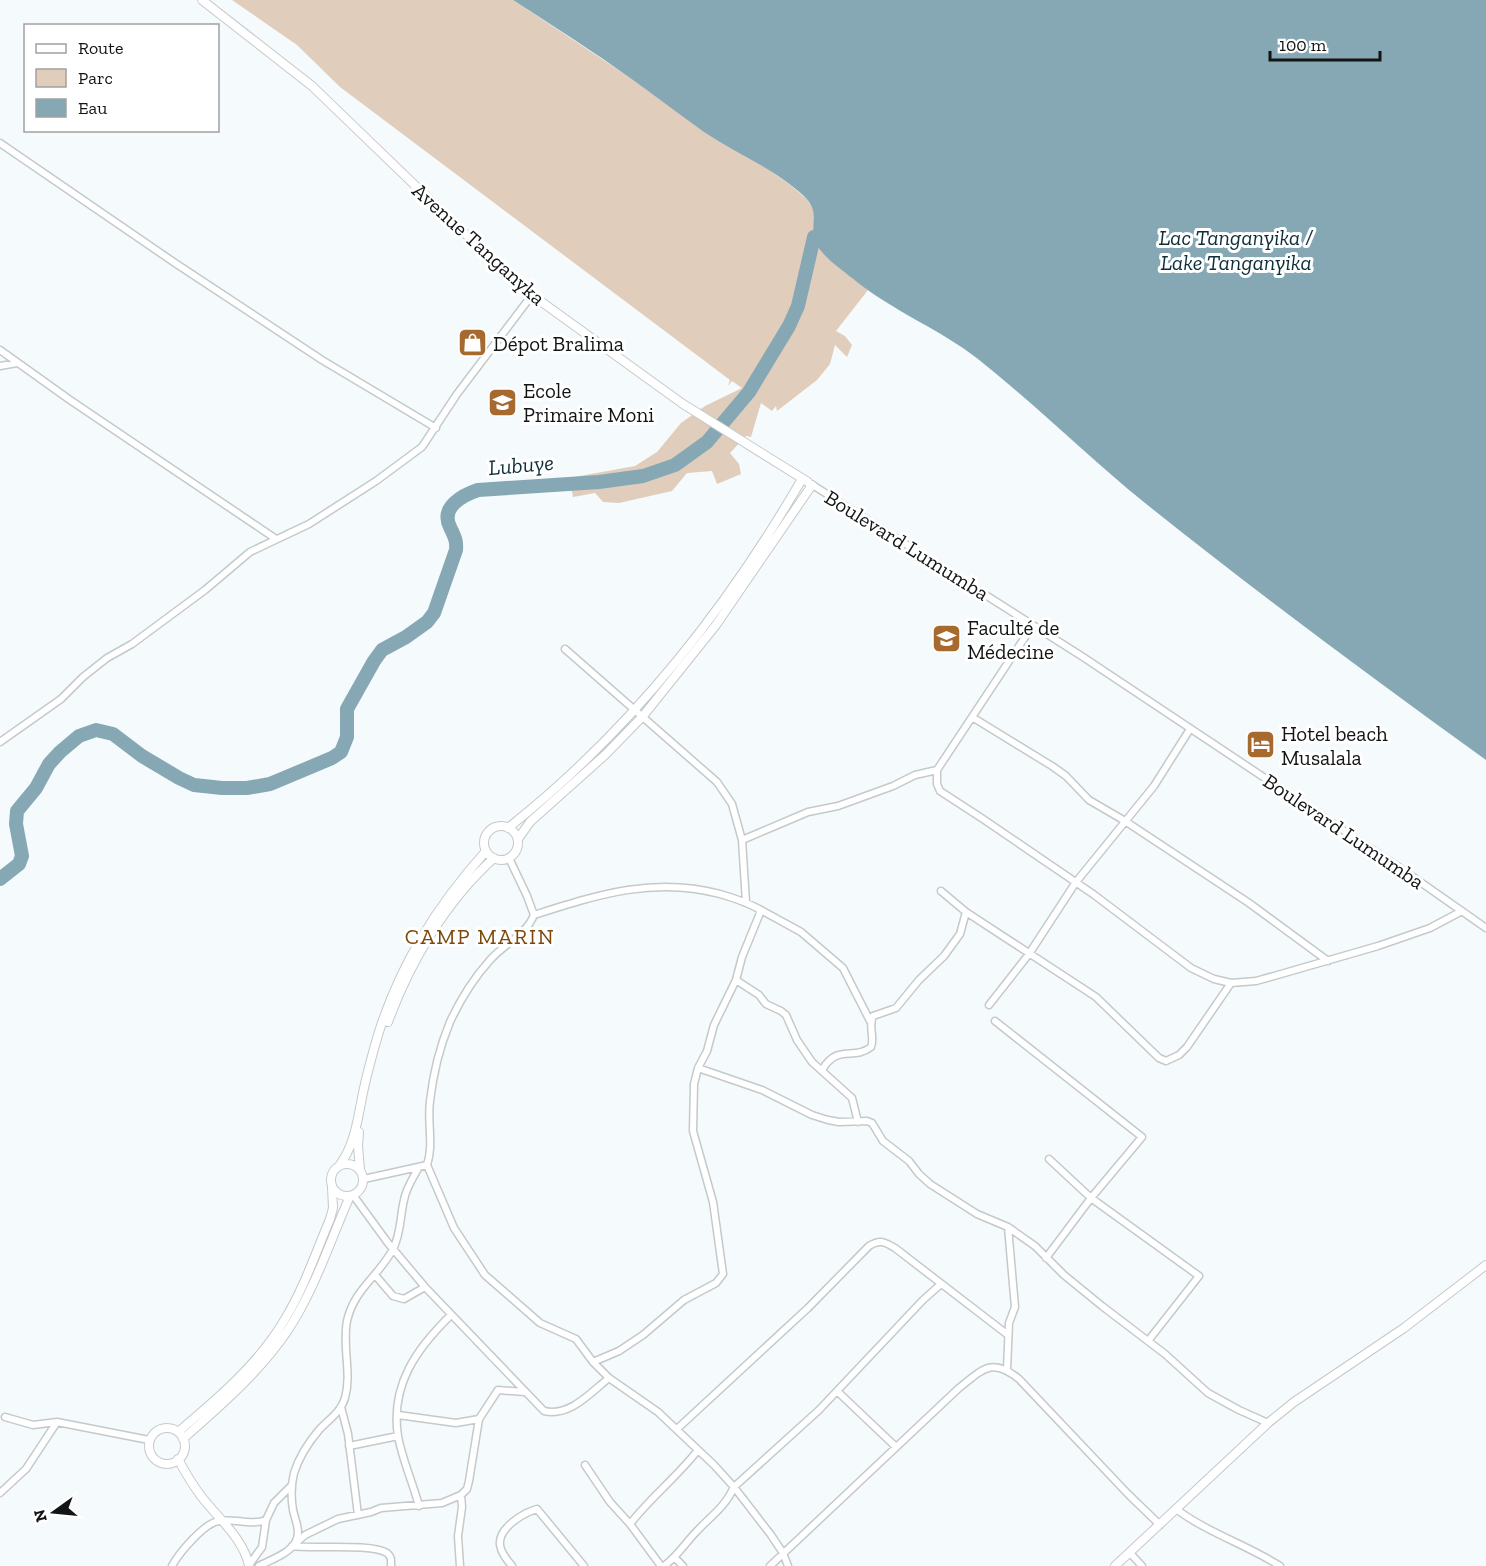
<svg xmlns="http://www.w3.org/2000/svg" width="1486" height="1566" font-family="'Zilla Slab',serif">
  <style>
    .green { fill: #e1cdbc }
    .water { fill: #86a8b4 }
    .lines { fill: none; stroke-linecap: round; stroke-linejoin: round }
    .river { stroke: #86a8b4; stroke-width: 14 }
    .minor-casing { stroke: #c4c9cb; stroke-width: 9 }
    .tertiary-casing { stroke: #c4c9cb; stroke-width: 10 }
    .minor { stroke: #fff; stroke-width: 6 }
    .tertiary { stroke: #fff; stroke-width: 8 }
    .labels { text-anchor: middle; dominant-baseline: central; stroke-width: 6; stroke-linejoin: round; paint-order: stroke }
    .street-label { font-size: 21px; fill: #131515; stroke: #fff }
    .poi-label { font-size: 21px; fill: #131515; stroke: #fff; text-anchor: start }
    .water-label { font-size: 22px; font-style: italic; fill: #0e2f39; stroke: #fff }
    .neighbourhood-label { font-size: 22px; letter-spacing: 1.5px; fill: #7e480b; stroke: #fff }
  </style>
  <rect width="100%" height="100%" fill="#f5fafc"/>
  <!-- green -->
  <path class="green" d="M232,0H513L632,79L714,138L766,168L789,184L807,199L813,208L815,219L837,265L868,290L836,331L845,336L852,345L847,357L835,345L830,364L817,380L777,411L776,406L772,411L761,403L751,437L746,436L730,453L739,464L741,474L717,484L712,471L687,473L672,491L619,503L603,502L595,493L573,497L569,478L635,466L657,452L681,423L705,406L742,388L732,381L728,386L730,380L340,87L297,45Z"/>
  <!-- water -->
  <path class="water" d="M513,0H1486V760C1371,677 1256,592 1145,503C1088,457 1036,405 978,359C941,330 895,312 857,282C844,271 823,258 816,243C808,226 822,213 804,196C775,169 737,154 704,132C680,115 657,97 633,80C594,52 553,26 513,0Z"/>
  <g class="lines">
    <!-- river -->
    <path class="river" d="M0,879L19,864L22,856L16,824L17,811L36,788L49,764L60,752L79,736L96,730L113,734L142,756L179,778L194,785L222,788H247L270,784L332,758L341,752L347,737V709L374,661L382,650L406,637L427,622L434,613L456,550C457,540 454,536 450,527C440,507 463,495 478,490L599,482L643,476L675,465L707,442L749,392L789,326L798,306L814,237"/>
    <defs>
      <path id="minor" d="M0,143L175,263L322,360L436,428
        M0,350L70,400L276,539
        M0,366L17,363
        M811,484L1083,657L1406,872L1486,928
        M1033,625L937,770V784L940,791L983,819L1093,894L1191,968L1214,979L1231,983L1256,981L1281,974L1378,946L1430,928L1462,911
        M565,649L717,782L732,804L742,840L746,902
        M972,717L1052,766L1066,776L1089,800L1125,821L1249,903L1328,961
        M0,742L61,699L83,677L107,658L132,644L205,590L250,552L309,524L376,481L422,447L457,394L532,295
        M742,840L808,812L838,806L893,786L915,775L937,770
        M759,909L801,932L843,968L870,1021
        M966,912L1096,997L1159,1058L1166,1061L1179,1055L1187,1047L1231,983
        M534,915C597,895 654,876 720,894C734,898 746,902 759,909L760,913L742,957L736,980L714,1025L707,1051L698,1068L694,1084L693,1131L713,1202L723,1274L716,1283L684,1300L643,1335L619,1351L593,1362
        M736,980L759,995L766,1004L781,1011L786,1015L797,1040L812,1062L852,1098L858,1122
        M989,1005L1029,954L1076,882L1154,786L1190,729
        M995,1021L1142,1137L1091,1198L1046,1258
        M698,1068L762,1090L812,1115L828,1120L839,1122L867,1121L872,1123L883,1141L909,1161L919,1174L930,1184L977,1214L1008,1227L1015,1307L1009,1323L1007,1369
        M822,1070C838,1043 853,1061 871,1047C875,1037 868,1027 873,1016L896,1008L919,980L944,956L960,934L966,912L941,891
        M1049,1159L1091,1198L1199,1276L1148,1341
        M427,1165L454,1228L485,1275L540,1323L576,1339L593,1362L609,1378L658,1412L714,1465L734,1487L771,1535L783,1553L788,1566
        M364,1179L427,1165C434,1144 427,1123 430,1101C433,1075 440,1046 450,1022C460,1000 474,978 490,960C504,944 526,935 534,915L527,896L509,858
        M353,1195L388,1243L425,1287L544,1411C570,1417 590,1393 609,1378
        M1008,1227L1035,1246L1064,1275L1102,1306L1165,1354L1208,1393L1239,1410L1268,1423
        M375,1275L393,1296L404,1299L425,1287
        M837,1391L896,1447
        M341,1407L348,1434L358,1515
        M398,1415L456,1423L479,1419
        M5,1417L33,1425L57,1422L149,1440
        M677,1429L808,1308L869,1246C880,1239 885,1242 895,1248L1008,1335
        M349,1446L398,1436
        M585,1465L610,1502L630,1524L661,1566
        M0,1493L26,1469L57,1422
        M419,1506C413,1483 402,1459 398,1436C390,1385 417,1348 451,1315
        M1176,1509C1208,1533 1247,1545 1280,1566
        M630,1524C650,1498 677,1477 698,1450
        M296,1543L305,1535L338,1519L371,1512L381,1508L442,1503L461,1495L467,1489L469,1481L479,1419L498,1390L525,1392
        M292,1546C314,1549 371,1543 387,1553C392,1557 391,1561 391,1566
        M1130,1553L1142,1566
        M675,1558L683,1566
        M249,1565L262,1547L266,1520L274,1503L292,1485
        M172,1566C179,1553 204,1523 219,1521C236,1518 250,1526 266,1520
        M259,1566C270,1560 291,1553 296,1541C301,1531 295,1520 293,1510C291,1498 291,1485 294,1473C299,1457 308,1443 319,1430C328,1420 341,1412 345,1398C352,1373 342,1347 347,1321C354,1289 379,1276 393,1249C401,1234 400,1216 404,1200C406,1188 413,1178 419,1167
        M460,1566L458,1536L462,1507L461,1495
        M512,1566C507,1560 501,1553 500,1545C498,1528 523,1513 537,1509L584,1566
        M664,1566C678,1556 685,1543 697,1531C711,1516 726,1506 734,1487L819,1410L923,1300L941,1284
        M770,1566L959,1388C983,1369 992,1357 1019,1379L1128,1494L1160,1525"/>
      <path id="tertiary" d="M202,0L312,86L508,275L532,295L683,404L808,482
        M484 843a17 17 0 1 1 34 0a17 17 0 1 1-34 0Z
        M508,828C628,733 726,610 802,479
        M518,839L530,822L605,755L643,716L716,625L812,485
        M388,1022C410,962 446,901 494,858
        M359,1132L358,1146L360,1170
        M331 1180a16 16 0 1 1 32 0a16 16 0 1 1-32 0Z
        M339,1166C356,1144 358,1115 364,1088C368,1070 373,1052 378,1035C400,964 437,906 486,851
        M149 1446a18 18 0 1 1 36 0a18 18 0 1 1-36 0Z
        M178,1432C217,1399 259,1364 285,1319C304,1288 316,1252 330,1219L333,1208L332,1187
        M183,1439C220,1406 260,1372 288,1330C315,1289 330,1241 350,1196
        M178,1459C185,1472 192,1484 201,1496C217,1517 244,1539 249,1566
        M1115,1566L1268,1423L1294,1402L1404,1328L1486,1265"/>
    </defs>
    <!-- minor casing -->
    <use href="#minor" class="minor-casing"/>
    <!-- tertiary casing -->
    <use href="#tertiary" class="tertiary-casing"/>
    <!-- minor -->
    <use href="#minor" class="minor"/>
    <!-- tertiary -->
    <use href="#tertiary" class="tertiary"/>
  </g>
  <!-- icons -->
  <defs>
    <symbol id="shop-square" viewBox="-11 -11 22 22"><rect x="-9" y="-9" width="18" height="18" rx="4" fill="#a76a2e" stroke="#fff"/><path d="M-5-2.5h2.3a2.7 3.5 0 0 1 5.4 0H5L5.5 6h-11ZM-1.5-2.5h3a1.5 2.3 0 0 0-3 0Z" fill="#fff"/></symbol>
    <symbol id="school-square" viewBox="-11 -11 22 22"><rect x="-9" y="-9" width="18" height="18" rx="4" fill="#a76a2e" stroke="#fff"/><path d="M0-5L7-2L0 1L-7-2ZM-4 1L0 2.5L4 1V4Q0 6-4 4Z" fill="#fff"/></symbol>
    <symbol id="university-square" viewBox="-11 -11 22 22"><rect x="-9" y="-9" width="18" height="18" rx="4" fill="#a76a2e" stroke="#fff"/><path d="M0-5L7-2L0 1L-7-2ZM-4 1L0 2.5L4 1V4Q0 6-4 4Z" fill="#fff"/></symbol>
    <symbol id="hotel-square" viewBox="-11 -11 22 22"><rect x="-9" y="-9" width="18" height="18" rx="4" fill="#a76a2e" stroke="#fff"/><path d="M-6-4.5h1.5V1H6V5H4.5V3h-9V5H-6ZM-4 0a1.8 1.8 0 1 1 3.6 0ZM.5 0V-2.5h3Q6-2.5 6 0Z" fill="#fff"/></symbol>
  </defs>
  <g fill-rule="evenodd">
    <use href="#shop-square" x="456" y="326" width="33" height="33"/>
    <use href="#school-square" x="486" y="386" width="33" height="33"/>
    <use href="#university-square" x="930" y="622" width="33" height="33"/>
    <use href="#hotel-square" x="1244" y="728" width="33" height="33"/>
  </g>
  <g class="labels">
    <!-- street labels -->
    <g class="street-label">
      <text transform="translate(479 244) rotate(42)">Avenue Tanganyka</text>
      <text transform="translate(907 545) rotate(32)">Boulevard Lumumba</text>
      <text transform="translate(1344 831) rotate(34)">Boulevard Lumumba</text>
    </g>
    <!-- poi labels -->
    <g class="poi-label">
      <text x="493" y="343">Dépot Bralima</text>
      <text x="523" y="390">Ecole<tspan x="523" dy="24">Primaire Moni</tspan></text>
      <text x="967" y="627">Faculté de<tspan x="967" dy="24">Médecine</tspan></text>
      <text x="1281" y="733">Hotel beach<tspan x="1281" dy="24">Musalala</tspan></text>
    </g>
    <!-- water labels -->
    <g class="water-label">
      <text x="1236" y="237">Lac Tanganyika /<tspan x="1236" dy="25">Lake Tanganyika</tspan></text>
      <text transform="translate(521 465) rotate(-5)">Lubuye</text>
    </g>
    <!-- neighbourhood labels -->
    <g class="neighbourhood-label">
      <text x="480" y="936">CAMP MARIN</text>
    </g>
  </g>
  <!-- legend -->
  <rect x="24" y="24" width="195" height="108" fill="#ffffff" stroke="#a1a1a1" stroke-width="1.5"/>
  <rect x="36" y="44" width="30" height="9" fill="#ffffff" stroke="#a1a1a1" stroke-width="1.5"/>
  <text x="78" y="54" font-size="18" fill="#131515">Route</text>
  <rect x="36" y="69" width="30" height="18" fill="#e1cdbc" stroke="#a1a1a1" stroke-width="1.5"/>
  <text x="78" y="84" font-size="18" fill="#131515">Parc</text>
  <rect x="36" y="99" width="30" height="18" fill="#86a8b4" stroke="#a1a1a1" stroke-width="1.5"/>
  <text x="78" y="114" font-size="18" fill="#131515">Eau</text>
  <!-- north arrow -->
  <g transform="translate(54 1512) rotate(255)" stroke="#ffffff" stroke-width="4.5" paint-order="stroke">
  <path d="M0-4.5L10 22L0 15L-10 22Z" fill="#131515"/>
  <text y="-9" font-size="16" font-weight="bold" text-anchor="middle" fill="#131515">N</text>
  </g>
  <!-- scale -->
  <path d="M1270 51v9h110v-9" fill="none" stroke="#131515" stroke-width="3"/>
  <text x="1279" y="51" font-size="18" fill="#131515" stroke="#ffffff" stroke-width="4.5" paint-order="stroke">100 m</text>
</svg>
